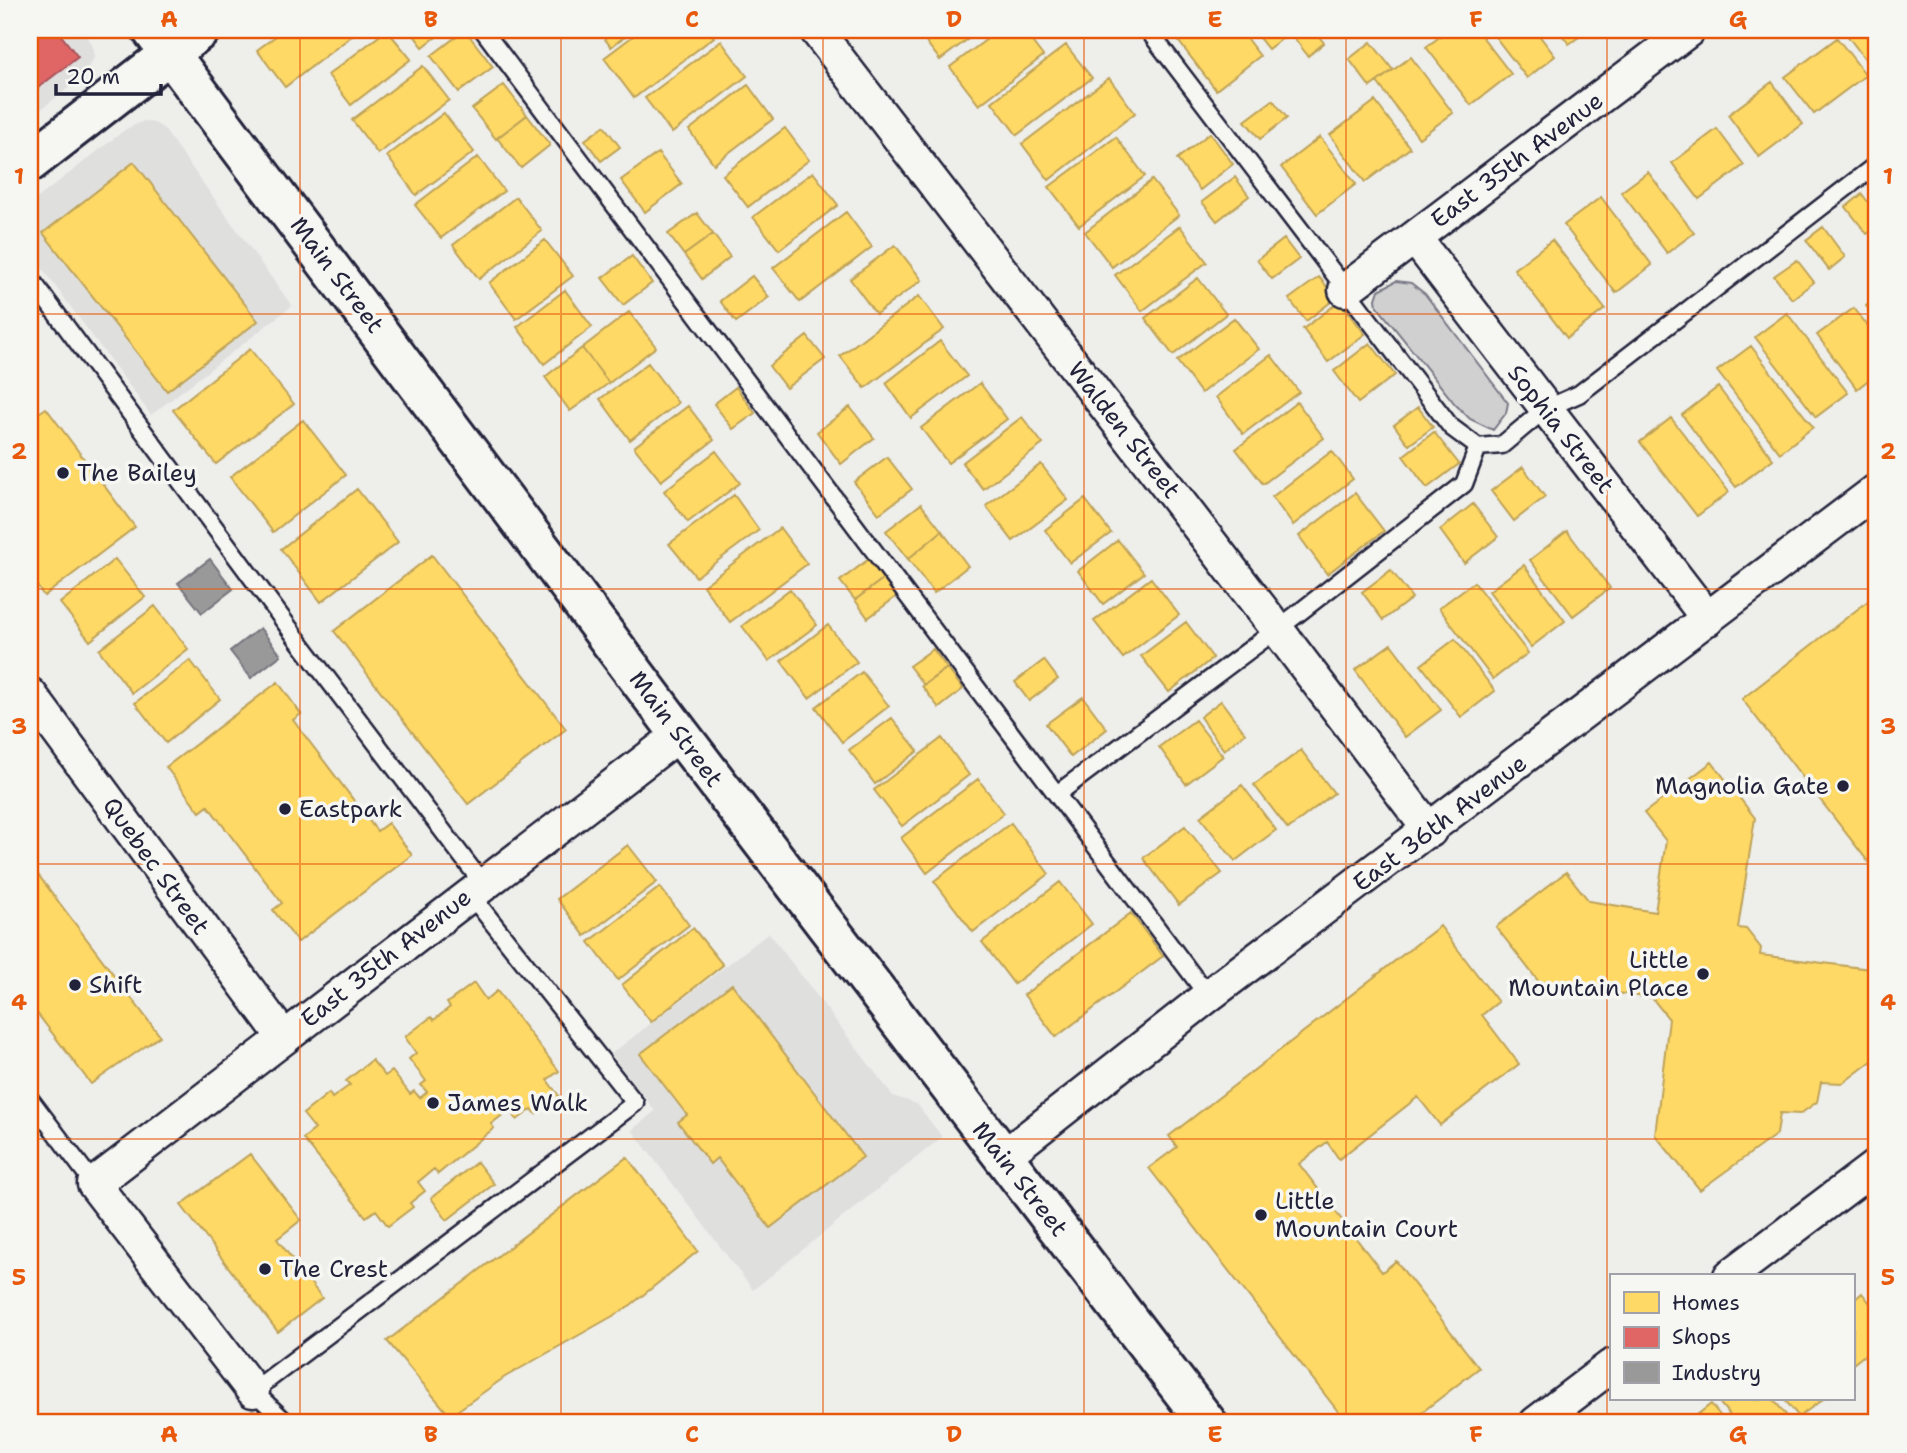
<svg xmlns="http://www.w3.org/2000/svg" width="1907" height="1453" font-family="'Shantell Sans',sans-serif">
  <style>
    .built { fill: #dfdfde }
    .green { fill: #d0d0d1; stroke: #797986; stroke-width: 2 }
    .homes { fill: #ffd966; stroke: #bda259; stroke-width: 2 }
    .shops { fill: #e06666; stroke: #a75259; stroke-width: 2 }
    .industry { fill: #999; stroke: #75757d; stroke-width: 2 }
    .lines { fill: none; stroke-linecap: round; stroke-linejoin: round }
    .service-casing { stroke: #22223b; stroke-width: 21 }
    .minor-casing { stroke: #22223b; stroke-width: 37 }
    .tertiary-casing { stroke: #22223b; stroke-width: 44 }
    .secondary-casing { stroke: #22223b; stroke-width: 44 }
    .service { stroke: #f6f6f2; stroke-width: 16 }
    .minor { stroke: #f6f6f2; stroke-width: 32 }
    .tertiary { stroke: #f6f6f2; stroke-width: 38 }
    .secondary { stroke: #f6f6f2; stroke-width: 38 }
    .grid { fill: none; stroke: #e8590c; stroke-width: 2; stroke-opacity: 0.55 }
    .poi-dot { fill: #22223b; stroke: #f6f6f2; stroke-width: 2.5 }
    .labels { text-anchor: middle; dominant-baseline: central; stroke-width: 7; stroke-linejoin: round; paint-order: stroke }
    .street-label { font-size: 24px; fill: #22223b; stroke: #f6f6f2 }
    .poi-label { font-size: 24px; fill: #22223b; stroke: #f6f6f2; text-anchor: start }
    .neatline { fill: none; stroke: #e8590c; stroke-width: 2.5 }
    .grid-label { font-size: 23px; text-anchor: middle; font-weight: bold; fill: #e8590c }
  </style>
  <rect width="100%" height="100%" fill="#eeeeeb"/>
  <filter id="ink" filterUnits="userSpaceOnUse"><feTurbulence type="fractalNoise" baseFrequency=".0143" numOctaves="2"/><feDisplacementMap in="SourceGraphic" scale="14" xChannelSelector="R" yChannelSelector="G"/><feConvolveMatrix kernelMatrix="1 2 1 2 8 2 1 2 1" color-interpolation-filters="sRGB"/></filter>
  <g filter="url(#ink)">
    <!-- built -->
    <path class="built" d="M30,30H83L92,44L94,58L82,77L30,118Z
      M144,121L154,123L163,128L292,306L151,415L30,252V204L126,129Z
      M769,933L893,1096L917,1104L942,1137L753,1290L632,1130L655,1111L611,1054Z"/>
    <!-- green -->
    <path class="green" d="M1396,281L1411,283L1425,294L1508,403L1506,413L1493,430L1470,419L1455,404L1377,306L1376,299L1379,290Z"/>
    <!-- homes -->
    <path class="homes" d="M284,30H356L357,32L285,87L257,50Z
      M387,30L411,59L351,105L328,75Z
      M410,30H445L423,47Z
      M465,30L493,67L459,92L431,56Z
      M598,30H633L611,47Z
      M641,30H708L714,37L634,98L604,58Z
      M917,30H980L940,60Z
      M999,30H1023L1043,56L979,105L950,67Z
      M1170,30H1240L1260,56L1216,90Z
      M1253,30H1293L1268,49Z
      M1307,30H1314L1324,43L1308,56L1295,39Z
      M1449,30H1477L1511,74L1471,105L1426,47Z
      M1490,30H1535L1555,56L1527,78Z
      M1558,30H1589L1569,44Z
      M1843,30H1877V70L1875,72Z
      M1837,38L1866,75L1814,114L1785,77Z
      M721,41L747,76L672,133L645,98Z
      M1371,42L1393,70L1370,87L1349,59Z
      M1066,45L1092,78L1017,135L992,102Z
      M1411,57L1453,113L1419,138L1377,82Z
      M423,66L449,100L378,154L352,120Z
      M1109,78L1135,113L1049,180L1022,144Z
      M1772,82L1803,124L1759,157L1728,115Z
      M504,85L527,115L496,139L472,109Z
      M748,85L773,119L714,164L689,130Z
      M1273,100L1287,118L1260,139L1245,121Z
      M1375,101L1410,148L1365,182L1330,135Z
      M444,113L474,152L416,195L387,156Z
      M527,115L550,145L521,168L497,138Z
      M604,126L620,147L601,161L585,140Z
      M785,128L809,160L748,207L723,175Z
      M1717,129L1744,165L1699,199L1672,163Z
      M1210,133L1233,164L1200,190L1177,159Z
      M1116,137L1145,176L1079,226L1049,187Z
      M1320,137L1356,184L1317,214L1281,167Z
      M658,153L682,184L645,212L621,180Z
      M478,157L504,191L441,238L415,205Z
      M134,162L258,321L167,391L43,233Z
      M813,172L838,205L779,250L753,217Z
      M1648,172L1694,233L1667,253L1621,192Z
      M1235,177L1249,196L1217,221L1202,202Z
      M1152,180L1179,215L1112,267L1085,232Z
      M1862,194L1877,214V227L1867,234L1846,207Z
      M516,197L542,231L479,279L453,245Z
      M1601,197L1652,265L1616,293L1564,225Z
      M846,212L872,247L800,302L773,268Z
      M697,213L713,234L684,255L668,234Z
      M1180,226L1207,262L1142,311L1115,275Z
      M1823,227L1845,257L1829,270L1806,240Z
      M713,234L730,257L702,279L684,255Z
      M1284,239L1299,259L1272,279L1257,260Z
      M545,240L573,276L516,319L489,283Z
      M1552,240L1605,309L1567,338L1514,269Z
      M895,245L922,280L876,314L850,279Z
      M632,256L652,283L623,305L602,278Z
      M1797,260L1814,282L1792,299L1774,276Z
      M752,276L769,297L736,322L720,301Z
      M1319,277L1336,298L1306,321L1289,299Z
      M1198,278L1226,314L1173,355L1145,318Z
      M565,290L592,327L544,364L517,327Z
      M919,296L944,329L865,388L840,356Z
      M1877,297V321L1866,306Z
      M1340,301L1365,334L1328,362L1303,329Z
      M1854,308L1877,338V373L1857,389L1817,335Z
      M629,312L656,347L609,383L582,348Z
      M1787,313L1848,393L1816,417L1755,337Z
      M1234,318L1259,349L1201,393L1177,361Z
      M807,336L825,359L786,388L769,366Z
      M940,341L967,376L911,418L886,383Z
      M1370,343L1395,375L1358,403L1334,371Z
      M1751,346L1813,427L1780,453L1717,371Z
      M582,348L609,383L570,411L545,377Z
      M250,349L294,404L216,464L173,410Z
      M1271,355L1299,392L1243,434L1216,397Z
      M648,363L678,403L630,440L600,399Z
      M980,383L1007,419L948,463L921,428Z
      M736,387L755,413L733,429L714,404Z
      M1718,387L1773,459L1736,487L1682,415Z
      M1297,402L1324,438L1263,484L1236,449Z
      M688,406L714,440L661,481L634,447Z
      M850,407L874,438L841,464L817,432Z
      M1418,407L1433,427L1409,445L1394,425Z
      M46,408L135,527L44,596L30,576V419Z
      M1022,417L1043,444L983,489L962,463Z
      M1671,418L1729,492L1697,516L1640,442Z
      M303,420L346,475L273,532L230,477Z
      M1434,432L1459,464L1427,488L1403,456Z
      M716,451L740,483L688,522L664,491Z
      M1332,451L1353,479L1293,525L1272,497Z
      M887,457L912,489L879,514L854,482Z
      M1041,464L1068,500L1013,541L986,506Z
      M1523,467L1545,497L1514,521L1491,491Z
      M357,489L398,542L321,602L281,549Z
      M1355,493L1384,531L1327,574L1299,536Z
      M734,495L759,530L696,577L669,544Z
      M1085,499L1111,533L1070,563L1045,530Z
      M921,504L942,531L908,559L886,531Z
      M1473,504L1498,537L1464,563L1440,530Z
      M780,528L807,564L730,622L703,586Z
      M942,531L968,566L934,593L908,559Z
      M1567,531L1610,588L1573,616L1530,560Z
      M1118,540L1144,573L1103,604L1078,571Z
      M432,555L566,729L468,804L334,631Z
      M115,559L145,597L90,641L60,603Z
      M869,559L884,578L855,600L840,581Z
      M1524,565L1565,621L1531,647L1489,591Z
      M1391,570L1412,598L1383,620L1362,592Z
      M884,578L897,596L868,618L855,600Z
      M1151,578L1179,615L1123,658L1094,621Z
      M1474,582L1528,653L1493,679L1439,608Z
      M790,589L817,625L769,661L742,626Z
      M1877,594V873L1742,699Z
      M155,606L188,649L132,693L99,650Z
      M1186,622L1213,658L1169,692L1141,656Z
      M828,625L857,662L809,698L781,661Z
      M1455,639L1495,691L1461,717L1421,665Z
      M1391,644L1441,710L1405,737L1355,670Z
      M933,649L947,668L924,685L909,666Z
      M190,660L220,699L166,743L135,703Z
      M1044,660L1058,679L1029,701L1015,682Z
      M947,668L963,689L939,708L922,686Z
      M862,672L889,706L842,742L816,707Z
      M278,682L301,714L293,720L377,831L388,823L412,855L298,942L273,910L282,903L208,806L200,812L166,767Z
      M1083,697L1107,729L1071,757L1046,724Z
      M1221,701L1245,733L1224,750L1200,717Z
      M892,718L918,751L875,784L849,750Z
      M1195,720L1223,756L1186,784L1159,747Z
      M942,738L969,775L902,826L874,790Z
      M1301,750L1334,793L1288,829L1254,785Z
      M1712,762L1755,818L1738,928L1746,929L1761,948L1760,955L1870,969L1877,979V1057L1843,1083L1821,1082L1817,1102L1800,1114L1780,1113L1777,1134L1700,1190L1655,1135L1669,1019L1652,998L1539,982L1496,927L1566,872L1589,901L1655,912L1666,841L1644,813Z
      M978,779L1004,813L927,873L901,838Z
      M1242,785L1276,830L1235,861L1200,817Z
      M1011,823L1049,874L973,932L934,881Z
      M1185,826L1222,873L1179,905L1143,858Z
      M628,845L657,882L585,936L557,899Z
      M30,864L160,1036L91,1084L30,1004Z
      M1060,882L1092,924L1014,984L982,942Z
      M660,887L689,925L618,980L589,942Z
      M1131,913L1163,956L1056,1037L1024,995Z
      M1440,926L1498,1002L1482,1015L1519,1064L1440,1125L1418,1097L1339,1159L1327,1142L1299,1164L1382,1272L1396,1261L1479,1368L1408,1423H1347L1149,1168L1177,1147L1169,1136Z
      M693,928L723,965L651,1022L622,985Z
      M474,983L486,1000L497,991L559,1071L547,1080L559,1096L536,1114L532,1109L517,1120L509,1110L491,1124L494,1128L438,1174L434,1169L418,1182L425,1191L410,1203L413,1207L388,1226L376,1210L366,1217L303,1139L315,1129L303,1114L329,1093L332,1098L350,1085L346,1081L372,1060L385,1076L392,1071L410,1094L414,1091L420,1098L427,1092L421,1085L426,1081L409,1059L416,1053L405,1037L431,1017L434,1020L450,1007L447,1003Z
      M732,984L863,1157L770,1228L717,1158L710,1164L678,1122L687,1115L640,1054Z
      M250,1154L301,1220L277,1239L322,1298L278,1332L181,1205Z
      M627,1157L698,1251L627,1308L505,1377L450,1416L387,1341Z
      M477,1162L494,1184L447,1220L431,1198Z
      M1862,1293L1877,1312V1345L1853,1364V1301Z
      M1721,1399H1773L1791,1421L1788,1423H1736L1718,1401Z
      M1784,1399H1823L1799,1417Z
      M1711,1404L1726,1423H1687Z"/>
    <!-- shops -->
    <path class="shops" d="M30,30H57L78,57L30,94Z"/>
    <!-- industry -->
    <path class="industry" d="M210,559L233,589L202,613L178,583Z
      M260,628L281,655L251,678L230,651Z"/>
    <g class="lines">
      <defs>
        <path id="service" d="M483,30L1208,996
          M1148,30L1451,427L1478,447L1502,445L1545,409L1579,394L1877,164
          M30,278L298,640L483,884
          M1057,794L1296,615L1464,484L1478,447
          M30,1099L94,1184
          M287,1423L253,1391L635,1103L470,894"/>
        <path id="minor" d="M816,30L1277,629L1430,831
          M1415,238L1708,619
          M1345,290L1689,30
          M30,694L284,1038
          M1003,1157L1208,996L1877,490
          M1730,1276L1877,1165
          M253,1391L94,1184L680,734
          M1536,1423L1611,1366"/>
        <path id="tertiary" d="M30,162L200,30"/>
        <path id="secondary" d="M152,30L680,734L1207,1423"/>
      </defs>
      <!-- service casing -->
      <use href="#service" class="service-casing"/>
      <!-- minor casing -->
      <use href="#minor" class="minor-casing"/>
      <!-- tertiary casing -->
      <use href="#tertiary" class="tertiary-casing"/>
      <!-- secondary casing -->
      <use href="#secondary" class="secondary-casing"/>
      <!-- service -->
      <use href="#service" class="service"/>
      <!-- minor -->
      <use href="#minor" class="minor"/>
      <!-- tertiary -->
      <use href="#tertiary" class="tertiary"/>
      <!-- secondary -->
      <use href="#secondary" class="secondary"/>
    </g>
  </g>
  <!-- grid -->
  <path class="grid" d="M300,30V1423M561,30V1423M823,30V1423M1084,30V1423M1346,30V1423M1607,30V1423M30,314H1877M30,589H1877M30,864H1877M30,1139H1877"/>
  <!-- markers -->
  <g class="poi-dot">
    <circle cx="63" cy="473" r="7"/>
    <circle cx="1843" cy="786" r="7"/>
    <circle cx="285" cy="809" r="7"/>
    <circle cx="1703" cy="974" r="7"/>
    <circle cx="75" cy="985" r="7"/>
    <circle cx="433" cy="1103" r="7"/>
    <circle cx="1261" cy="1215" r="7"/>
    <circle cx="265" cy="1269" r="7"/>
  </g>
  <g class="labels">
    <!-- street labels -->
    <g class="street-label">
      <text transform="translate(1517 160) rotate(-37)">East 35th Avenue</text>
      <text transform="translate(337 275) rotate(53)">Main Street</text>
      <text transform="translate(1561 429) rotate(52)">Sophia Street</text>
      <text transform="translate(1124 430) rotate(52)">Walden Street</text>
      <text transform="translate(676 729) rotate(53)">Main Street</text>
      <text transform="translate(1440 823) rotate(-37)">East 36th Avenue</text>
      <text transform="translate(156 866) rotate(54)">Quebec Street</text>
      <text transform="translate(386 958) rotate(-38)">East 35th Avenue</text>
      <text transform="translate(1020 1179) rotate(52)">Main Street</text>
    </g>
    <!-- poi labels -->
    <g class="poi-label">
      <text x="77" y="473">The Bailey</text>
      <text x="1829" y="786" text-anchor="end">Magnolia Gate</text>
      <text x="299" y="809">Eastpark</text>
      <text x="1689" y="960" text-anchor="end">Little<tspan x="1689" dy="28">Mountain Place</tspan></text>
      <text x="89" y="985">Shift</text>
      <text x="447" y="1103">James Walk</text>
      <text x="1275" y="1201">Little<tspan x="1275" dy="28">Mountain Court</tspan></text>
      <text x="279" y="1269">The Crest</text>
    </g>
  </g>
  <!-- margin -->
  <rect width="1907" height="1453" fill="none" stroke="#f6f6f2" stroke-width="77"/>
  <!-- legend -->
  <rect x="1610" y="1274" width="245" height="126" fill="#f6f6f2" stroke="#a1a1a9" stroke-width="2"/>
  <rect x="1624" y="1292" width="35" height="21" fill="#ffd966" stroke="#a1a1a9" stroke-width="2"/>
  <text x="1672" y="1310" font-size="21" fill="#22223b">Homes</text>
  <rect x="1624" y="1327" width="35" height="21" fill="#e06666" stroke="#a1a1a9" stroke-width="2"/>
  <text x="1672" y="1344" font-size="21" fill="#22223b">Shops</text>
  <rect x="1624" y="1362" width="35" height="21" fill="#999999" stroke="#a1a1a9" stroke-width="2"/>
  <text x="1672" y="1380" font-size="21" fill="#22223b">Industry</text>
  <!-- scale -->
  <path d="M56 84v10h105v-10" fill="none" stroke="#22223b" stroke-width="3.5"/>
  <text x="66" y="84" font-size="21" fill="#22223b" stroke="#f6f6f2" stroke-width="5" paint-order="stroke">20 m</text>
  <rect x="38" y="38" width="1830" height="1376" class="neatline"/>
  <g class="grid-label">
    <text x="169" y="27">A</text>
    <text x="431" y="27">B</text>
    <text x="692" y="27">C</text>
    <text x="954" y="27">D</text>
    <text x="1215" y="27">E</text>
    <text x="1476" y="27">F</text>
    <text x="1738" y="27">G</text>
    <text x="19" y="184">1</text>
    <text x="1888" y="184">1</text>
    <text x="19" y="459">2</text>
    <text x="1888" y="459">2</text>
    <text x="19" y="734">3</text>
    <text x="1888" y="734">3</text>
    <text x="19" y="1010">4</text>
    <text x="1888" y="1010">4</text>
    <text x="19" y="1285">5</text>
    <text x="1888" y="1285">5</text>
    <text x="169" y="1442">A</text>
    <text x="431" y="1442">B</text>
    <text x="692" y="1442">C</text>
    <text x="954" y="1442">D</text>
    <text x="1215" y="1442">E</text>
    <text x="1476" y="1442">F</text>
    <text x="1738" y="1442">G</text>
  </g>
</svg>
